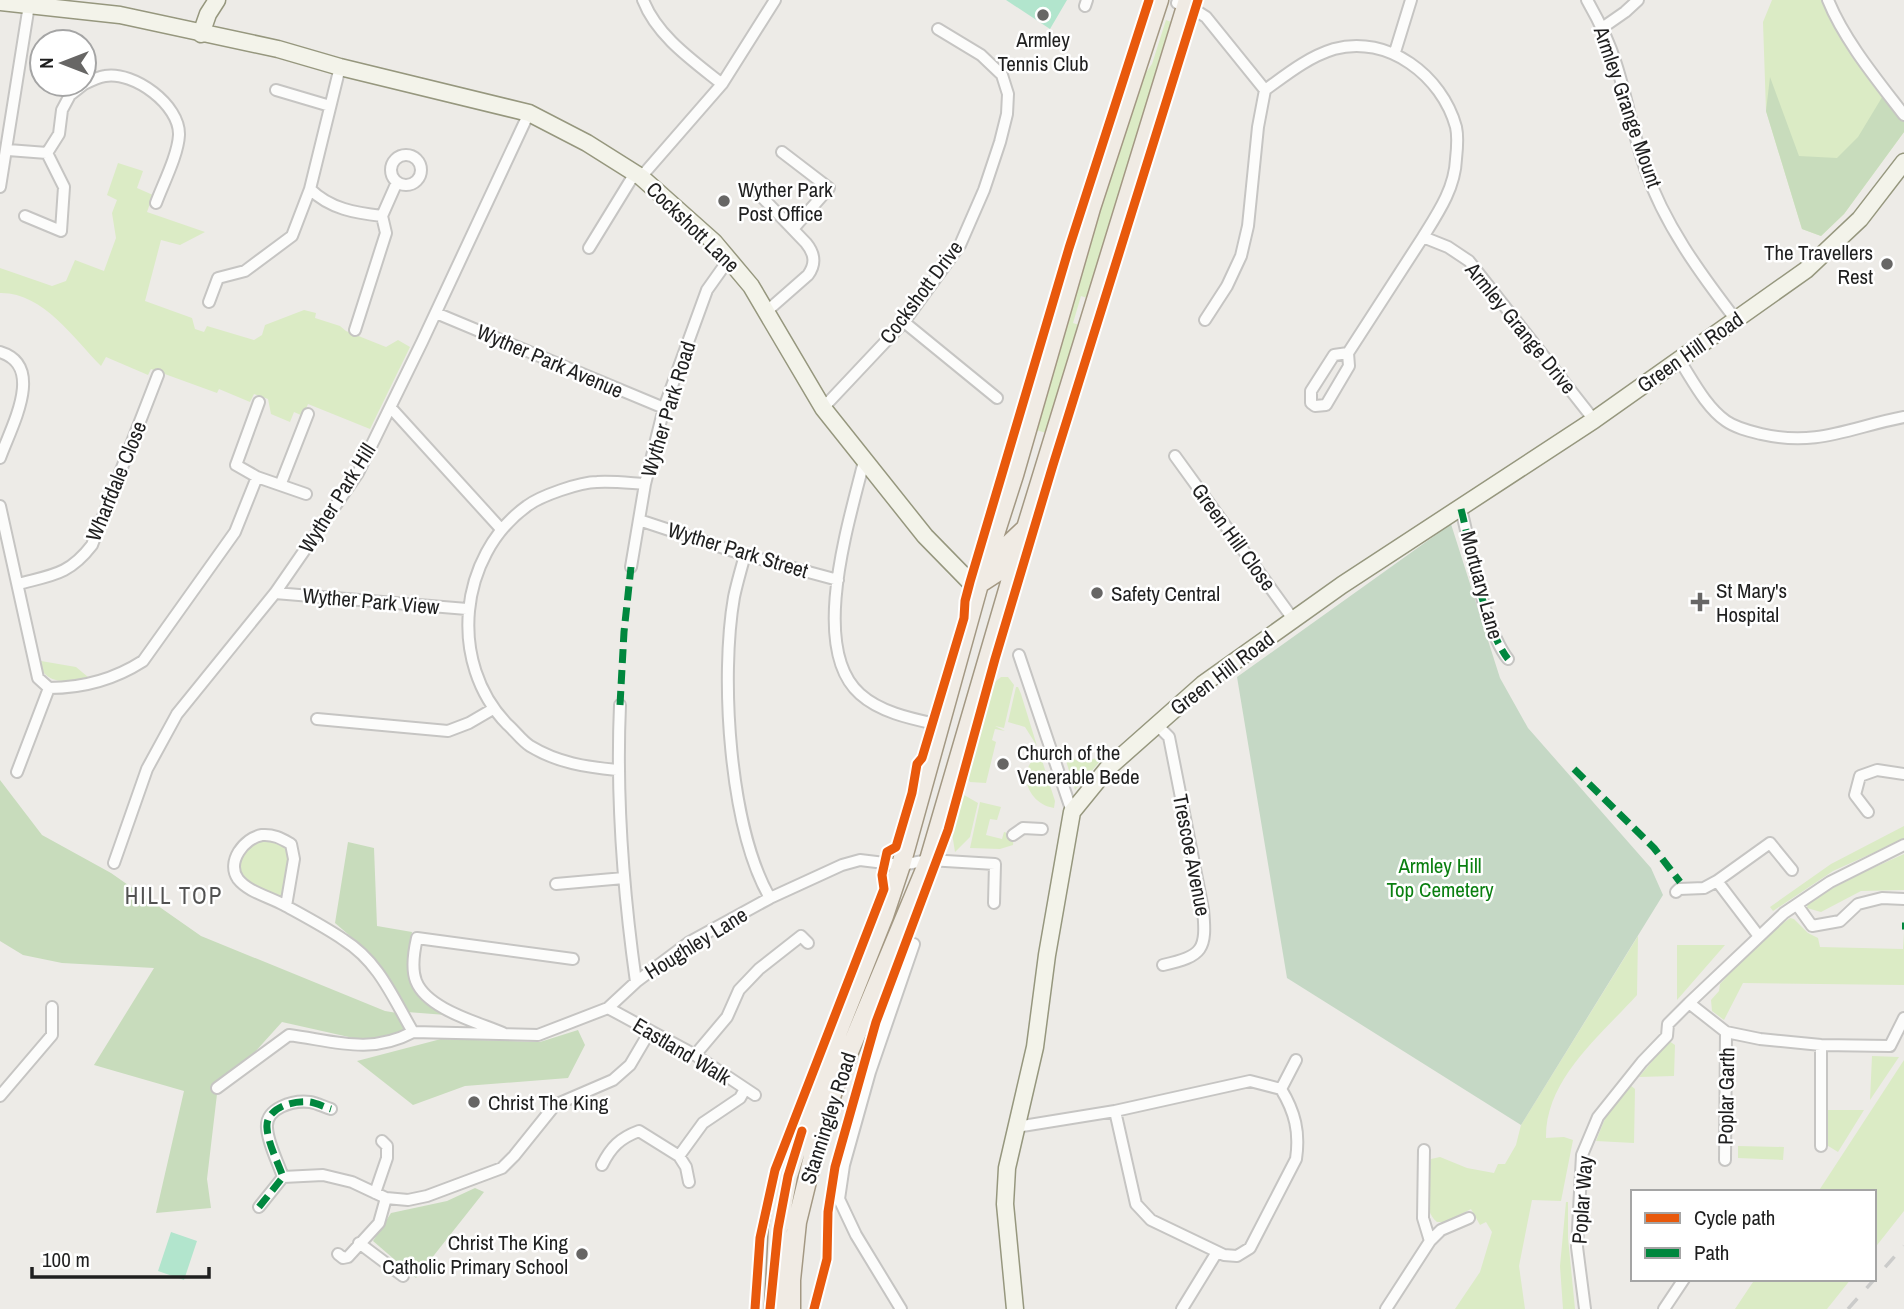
<svg xmlns="http://www.w3.org/2000/svg" width="1904" height="1309" font-family="'Archivo Narrow',sans-serif">
  <style>
    .grass { fill: #dbebc5 }
    .forest { fill: #c8dcbc }
    .cemetery { fill: #c5d8c5 }
    .pitch { fill: #b2e5cd }
    .lines { fill: none; stroke-linecap: round; stroke-linejoin: round }
    .street-casing { stroke: #c6c5c3; stroke-width: 14 }
    .secondary-casing { stroke: #96977e; stroke-width: 19 }
    .primary-casing { stroke: #a39883; stroke-width: 21 }
    .street { stroke: #fcfcfb; stroke-width: 10 }
    .secondary { stroke: #f3f3ea; stroke-width: 16 }
    .primary { stroke: #f0ebe4; stroke-width: 18 }
    .rail { stroke: #cbcbca; stroke-width: 3.5; stroke-dasharray: 14 14; stroke-linecap: butt }
    .quiet { stroke: #00873e; stroke-width: 7; stroke-dasharray: 14 7; stroke-linecap: butt }
    .cycleway-casing { stroke: #fff; stroke-width: 13 }
    .cycleway { stroke: #e8590c; stroke-width: 9 }
    .poi-dot { fill: #676665; stroke: #fff; stroke-width: 2.5 }
    .labels { text-anchor: middle; dominant-baseline: central; stroke-width: 5; stroke-linejoin: round; paint-order: stroke }
    .poi-label { font-size: 21px; fill: #1f1f1f; stroke: #fff; text-anchor: start }
    .street-label { font-size: 21px; fill: #1f1f1f; stroke: #fff }
    .park-label { font-size: 21px; fill: #0a7f10; stroke: #fff }
    .neighbourhood-label { font-size: 23px; letter-spacing: 2px; fill: #525252; stroke: #fff }
  </style>
  <rect width="100%" height="100%" fill="#edebe7"/>
  <!-- grass -->
  <path class="grass" d="M1772,0H1831L1837,13L1871,64L1904,109V132L1844,214L1821,236L1802,229L1766,111L1763,22Z
    M1166,20L1171,22L1087,298L1081,296L1073,323L1079,325L1046,433L1033,429L1138,84L1152,64Z
    M118,163L143,171L137,188L153,195L147,212L205,232L180,245L161,240L145,301L192,318L195,329L204,332L207,326L254,340L262,335L265,325L304,310L316,313L315,318L340,326L346,331L386,347L398,340L410,347L370,429L308,404L303,416L294,412L290,422L271,414L268,399L254,394L250,402L219,389L217,393L151,369L148,375L106,357L101,366C74,339 43,292 0,293V268L52,286L66,281L75,260L104,271L116,238L112,213L117,200L107,195Z
    M41,661L76,667L88,677C72,680 55,686 43,672Z
    M1001,677H1008L1014,685L1004,728L995,726L1005,731L995,729L992,740L996,742L986,783L970,782L968,779L995,682Z
    M1016,687H1018L1021,694L1037,746L1025,727L1008,722Z
    M1063,751L1079,762L1102,757V759L1075,790Z
    M1040,754L1055,801L1054,808C1027,804 1015,769 1040,754Z
    M964,795L978,803L970,837L955,852L952,833Z
    M980,802L1001,807L997,820L990,819L986,835L1002,839L1004,832C1012,834 1014,838 1013,845L1000,849L970,848Z
    M1904,826V839L1833,871L1773,911L1770,907L1831,864Z
    M262,835L291,844L286,906L242,884L235,860Z
    M1904,854V890L1861,891L1821,912L1807,908L1808,901L1866,871Z
    M1790,918L1794,919L1808,933L1818,938L1820,947L1903,949L1904,933V985L1743,983L1724,1020L1712,1011L1711,1000L1719,991L1720,984L1761,940Z
    M1638,936L1637,995C1601,1035 1545,1079 1546,1138L1564,1137L1573,1140L1561,1201L1532,1200L1519,1266L1525,1309H1455L1480,1272L1492,1232L1486,1222L1480,1225L1471,1209L1445,1222H1437C1422,1211 1426,1175 1431,1159L1440,1157L1467,1168L1494,1173L1498,1164H1505L1516,1145L1521,1125Z
    M1677,945H1725L1677,1000Z
    M1669,1041L1675,1045L1674,1076L1639,1077Z
    M1872,1056L1899,1057L1870,1100Z
    M1904,1060V1211L1874,1249V1192H1818Z
    M1630,1085L1635,1089L1634,1143L1596,1141L1606,1116Z
    M1826,1110H1864L1838,1152L1825,1144Z
    M1738,1146L1784,1147L1783,1160L1738,1158Z
    M1566,1202H1568V1238L1575,1309H1563L1560,1266Z
    M1755,1279H1851L1827,1309H1735Z"/>
  <!-- forest -->
  <path class="forest" d="M1770,77L1799,156L1837,158L1858,137L1884,94L1904,121V132L1844,214L1821,236L1802,229L1766,111Z
    M0,780L42,835L111,873L201,936L385,1011L403,1014L413,1032L380,1044L282,1022L217,1094L207,1179L211,1208L156,1213L184,1091L94,1065L154,968L62,963L23,955L0,941Z
    M348,842L374,848L377,926L412,932L407,966L414,991L446,1015L407,1012L389,977L357,942L335,923Z
    M578,1030L585,1045L568,1078L465,1086L413,1105L357,1061L441,1039L540,1042Z
    M475,1188L484,1192L416,1278L373,1241L391,1213L447,1201Z"/>
  <!-- cemetery -->
  <path class="cemetery" d="M1451,524L1500,678L1528,728L1651,868L1663,895L1521,1125L1287,978L1237,677Z"/>
  <!-- pitch -->
  <path class="pitch" d="M1006,0H1067L1050,29Z
    M171,1232L197,1241L184,1280L158,1271Z"/>
  <g class="lines">
    <defs>
      <path id="street" d="M643,0C657,36 692,60 722,84
        M1587,0C1599,21 1609,41 1616,64C1627,98 1633,134 1645,168C1664,224 1700,273 1736,320
        M1828,0C1844,40 1878,81 1904,115
        M1177,3L1195,10L1206,17L1265,90C1287,74 1308,57 1334,49C1388,34 1442,76 1456,127C1458,136 1457,150 1456,159C1455,188 1438,213 1423,237L1448,247L1469,261L1594,420
        M1085,6L1087,0
        M1602,28L1625,12L1638,0
        M1395,52L1411,0
        M84,84C90,81 98,77 105,76C134,71 180,105 179,135C178,155 163,184 156,203
        M276,90L330,106
        M8,150L47,153L59,134L62,110L70,95L84,84
        M782,152L829,188L793,229
        M391 170a15 15 0 1 1 30 0a15 15 0 1 1-30 0Z
        M641,177L722,84L775,0
        M0,187L29,5
        M310,189C330,209 356,213 382,216L397,182
        M759,194L806,243C815,254 816,264 808,275L767,311
        M25,216L61,231L64,187L47,153
        M589,248L635,173
        M209,302L218,278L245,271L292,236L310,189L340,67
        M436,313L664,408
        M1205,320L1227,286L1241,256L1248,226L1258,127L1265,90
        M904,322L997,398
        M355,330L386,233L382,216
        M0,352C46,366 11,427 0,458
        M1348,353L1334,355L1311,391V403L1315,406L1326,405L1349,366L1348,353L1423,237
        M1680,361C1693,381 1706,407 1726,421C1736,428 1749,431 1761,434C1818,447 1851,427 1904,417
        M391,408L501,529
        M823,408L904,322L960,245L984,190L1000,142L1007,114L1008,94L1002,75L981,55L938,29
        M1175,456L1293,619
        M864,461C850,519 808,648 860,694C881,713 913,719 940,725
        M257,477L236,465L259,402
        M281,483L308,414
        M0,506L38,678L49,688C82,688 115,679 143,661L235,532L257,477L306,494
        M1461,509C1471,548 1484,629 1508,659
        M639,520L745,555L838,580
        M745,555C741,569 737,583 734,597C720,677 729,827 770,898
        M631,567L645,484L664,408L707,290L729,259
        M18,584C52,575 69,575 92,545L158,375
        M275,593L467,609
        M1019,655L1072,812
        M620,705C616,797 623,890 636,982
        M317,719L448,731L469,723L493,709
        M1156,724L1169,737L1203,909C1207,950 1203,956 1163,965
        M617,770C586,767 558,763 530,746C522,741 515,731 507,724C448,663 458,556 527,506C540,496 580,482 597,482C613,481 629,483 645,484
        M17,772L49,688
        M1868,812L1855,795L1860,776L1877,770L1904,774
        M1013,835L1023,828L1042,829
        M1904,845L1830,882L1784,913L1689,1003L1726,1032L1760,1039L1821,1045L1890,1046L1904,1018
        M114,863L147,769L177,714L275,593L358,473L422,342L529,113
        M1717,881L1758,935
        M556,884L624,878
        M1676,892L1679,889L1704,888L1717,881L1770,843L1792,870
        M1797,905L1812,926L1840,921L1858,904L1882,898L1904,899
        M286,906L294,859L291,844C282,839 274,834 262,835C244,838 226,862 238,879C248,892 270,897 284,905C304,916 325,927 344,940C379,962 393,998 413,1032
        M608,1008L695,1055L755,1095
        M503,1033C477,1022 427,1009 416,981C411,968 414,951 417,938L573,959
        M695,1055L727,1017L739,990L759,969L801,936L808,943
        M217,1088L289,1035C334,1041 370,1055 413,1032L538,1035L608,1008L636,982L688,943L770,898L842,865L860,860L901,865L929,860L995,864L994,903
        M1281,1089L1296,1060
        M0,1096L52,1035V1007
        M1016,1127L1115,1111L1250,1081L1281,1089C1295,1112 1300,1132 1296,1159L1250,1248L1237,1256L1224,1255L1151,1220L1136,1204L1115,1111
        M1821,1146V1045
        M1424,1150L1423,1218L1430,1241
        M679,1156L686,1167L689,1182
        M1725,1160L1726,1032
        M602,1165C611,1147 620,1138 639,1131L679,1156L703,1123L740,1098L745,1089
        M283,1177C278,1162 268,1144 267,1128C265,1108 293,1100 310,1102C317,1103 324,1107 331,1109
        M375,1193L387,1158V1146L382,1141
        M259,1207L283,1177L323,1175L352,1182L386,1198L408,1200L427,1196L502,1168L514,1156L555,1105L613,1080L630,1065L650,1031
        M359,1243L403,1276
        M338,1254L343,1258L348,1257L379,1223L386,1198
        M901,1309L856,1235L839,1199L844,1165L870,1072L914,944
        M1182,1309L1217,1252
        M1386,1309L1430,1241L1441,1230L1469,1218
        M1585,1309L1577,1247L1582,1155L1598,1117L1642,1062L1667,1036L1668,1024L1689,1003
        M1664,1309L1684,1279"/>
      <path id="secondary" d="M0,2L120,15L278,49L340,67L529,113L587,143L641,177L714,242L751,286L823,408L925,536L970,582L979,584
        M201,34L208,14L217,0
        M1015,1309L1005,1204L1007,1168L1035,1047L1047,955L1072,812L1107,769L1203,684L1342,585L1594,420L1806,270L1860,219L1904,162"/>
      <path id="primary" d="M979,584L999,571L1007,546L1024,530
        M774,1309L778,1229L788,1176L817,1084L884,916L901,865L979,584L1014,475L1091,208L1159,0
        M791,1309V1280L797,1222L820,1128L836,1083L929,860L1026,528L1188,0"/>
    </defs>
    <!-- street casing -->
    <use href="#street" class="street-casing"/>
    <!-- secondary casing -->
    <use href="#secondary" class="secondary-casing"/>
    <!-- primary casing -->
    <use href="#primary" class="primary-casing"/>
    <!-- street -->
    <use href="#street" class="street"/>
    <!-- secondary -->
    <use href="#secondary" class="secondary"/>
    <!-- primary -->
    <use href="#primary" class="primary"/>
    <!-- rail -->
    <path class="rail" d="M1848,1309L1904,1246"/>
    <!-- quiet -->
    <path class="quiet" d="M1461,509C1471,548 1484,629 1508,659
      M620,705L624,632L631,567
      M1574,769L1654,848L1680,882
      M1902,926H1904
      M259,1207L283,1177C278,1162 268,1144 267,1128C265,1108 293,1100 310,1102C317,1103 324,1107 331,1109"/>
    <defs>
      <path id="cycleway" d="M755,1309L760,1238L775,1170L884,889L882,875L887,852L896,847L912,793L917,764L922,758L964,618L965,601L970,582L1069,248L1149,0
        M770,1309L778,1229L788,1176L802,1131
        M814,1309L827,1259L828,1212L835,1167L876,1022L948,830L995,659L1053,465L1198,0"/>
    </defs>
    <!-- cycleway casing -->
    <use href="#cycleway" class="cycleway-casing"/>
    <!-- cycleway -->
    <use href="#cycleway" class="cycleway"/>
  </g>
  <!-- markers -->
  <g class="poi-dot">
    <circle cx="1043" cy="15" r="7"/>
    <circle cx="724" cy="201" r="7"/>
    <circle cx="1887" cy="264" r="7"/>
    <circle cx="1097" cy="593" r="7"/>
    <path d="M1696.5 591.5h7v7h7v7h-7v7h-7v-7h-7v-7h7z"/>
    <circle cx="1003" cy="764" r="7"/>
    <circle cx="474" cy="1102" r="7"/>
    <circle cx="582" cy="1254" r="7"/>
  </g>
  <g class="labels">
    <!-- poi labels -->
    <g class="poi-label">
      <text x="1043" y="39" text-anchor="middle">Armley<tspan x="1043" dy="24">Tennis Club</tspan></text>
      <text x="738" y="189">Wyther Park<tspan x="738" dy="24">Post Office</tspan></text>
      <text x="1873" y="252" text-anchor="end">The Travellers<tspan x="1873" dy="24">Rest</tspan></text>
      <text x="1716" y="590">St Mary's<tspan x="1716" dy="24">Hospital</tspan></text>
      <text x="1111" y="593">Safety Central</text>
      <text x="1017" y="752">Church of the<tspan x="1017" dy="24">Venerable Bede</tspan></text>
      <text x="488" y="1102">Christ The King</text>
      <text x="568" y="1242" text-anchor="end">Christ The King<tspan x="568" dy="24">Catholic Primary School</tspan></text>
    </g>
    <!-- street labels -->
    <g class="street-label">
      <text transform="translate(1628 107) rotate(71)">Armley Grange Mount</text>
      <text transform="translate(693 227) rotate(44)">Cockshott Lane</text>
      <text transform="translate(921 292) rotate(-53)">Cockshott Drive</text>
      <text transform="translate(1521 328) rotate(51)">Armley Grange Drive</text>
      <text transform="translate(1690 352) rotate(-35)">Green Hill Road</text>
      <text transform="translate(550 361) rotate(23)">Wyther Park Avenue</text>
      <text transform="translate(668 409) rotate(-73)">Wyther Park Road</text>
      <text transform="translate(116 481) rotate(-68)">Wharfdale Close</text>
      <text transform="translate(337 498) rotate(-58)">Wyther Park Hill</text>
      <text transform="translate(1234 537) rotate(54)">Green Hill Close</text>
      <text transform="translate(738 550) rotate(17)">Wyther Park Street</text>
      <text transform="translate(1482 585) rotate(75)">Mortuary Lane</text>
      <text transform="translate(371 601) rotate(5)">Wyther Park View</text>
      <text transform="translate(1222 673) rotate(-37)">Green Hill Road</text>
      <text transform="translate(1192 855) rotate(79)">Trescoe Avenue</text>
      <text transform="translate(696 943) rotate(-32)">Houghley Lane</text>
      <text transform="translate(682 1051) rotate(31)">Eastland Walk</text>
      <text transform="translate(1726 1096) rotate(-89)">Poplar Garth</text>
      <text transform="translate(828 1118) rotate(-72)">Stanningley Road</text>
      <text transform="translate(1582 1200) rotate(-86)">Poplar Way</text>
    </g>
    <!-- park labels -->
    <g class="park-label">
      <text x="1440" y="865">Armley Hill<tspan x="1440" dy="24">Top Cemetery</tspan></text>
    </g>
    <!-- neighbourhood labels -->
    <g class="neighbourhood-label">
      <text x="174" y="895">HILL TOP</text>
    </g>
  </g>
  <!-- legend -->
  <rect x="1631" y="1190" width="245" height="91" fill="#ffffff" stroke="#a5a5a5" stroke-width="2"/>
  <rect x="1645" y="1213" width="35" height="10" fill="#e8590c" stroke="#a5a5a5" stroke-width="2"/>
  <text x="1694" y="1225" font-size="21" fill="#1f1f1f">Cycle path</text>
  <rect x="1645" y="1248" width="35" height="10" fill="#00873e" stroke="#a5a5a5" stroke-width="2"/>
  <text x="1694" y="1260" font-size="21" fill="#1f1f1f">Path</text>
  <!-- north arrow -->
  <g transform="translate(63 63) rotate(270)"><circle r="33" fill="#ffffff" stroke="#a5a5a5" stroke-width="2"/>
  <path d="M0-5L12 26L0 18L-12 26Z" fill="#676665"/>
  <text y="-10" font-size="19" font-weight="bold" text-anchor="middle" fill="#1f1f1f">N</text>
  </g>
  <!-- scale -->
  <path d="M32 1267v10h177v-10" fill="none" stroke="#1f1f1f" stroke-width="3.5"/>
  <text x="42" y="1267" font-size="21" fill="#1f1f1f" stroke="#ffffff" stroke-width="5" paint-order="stroke">100 m</text>
</svg>
